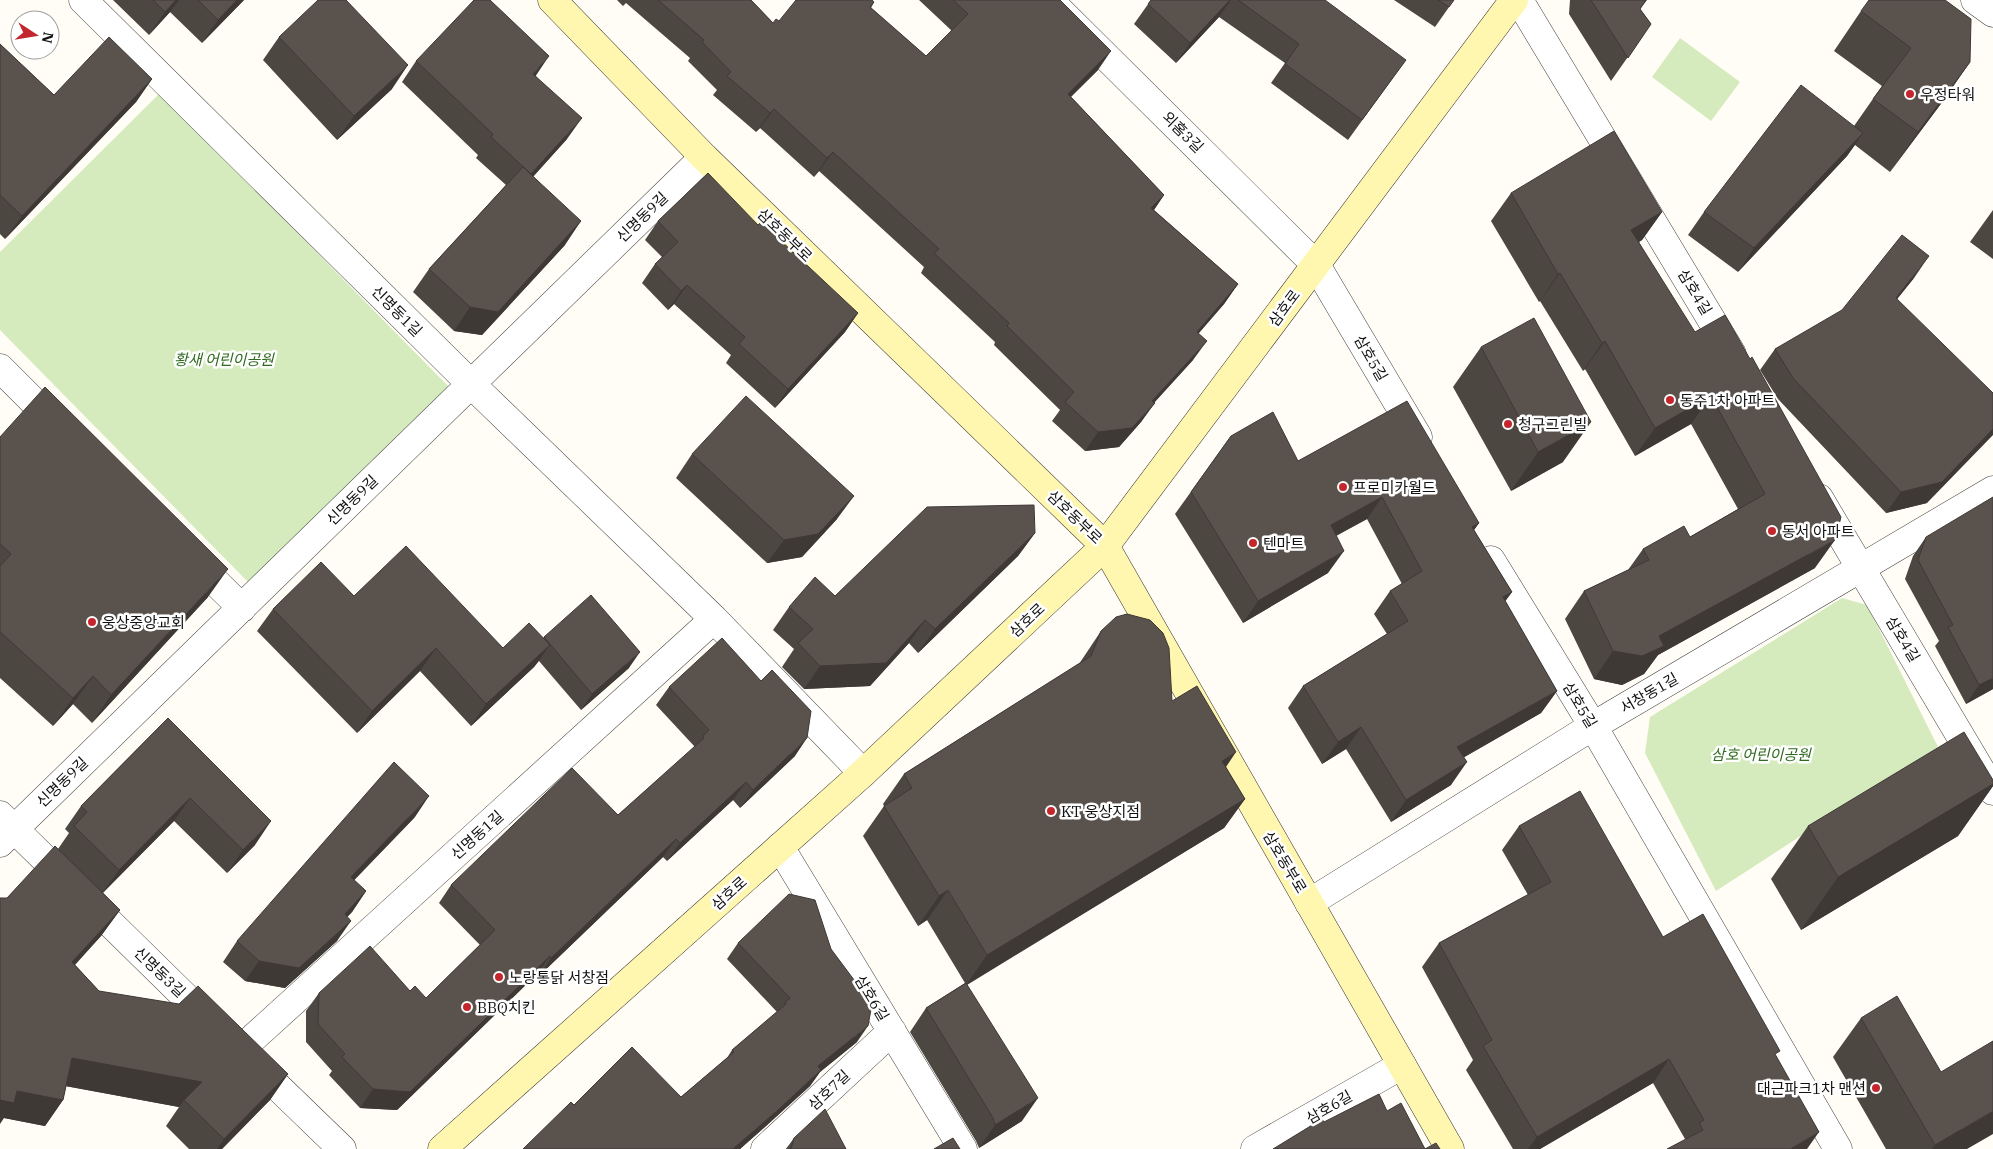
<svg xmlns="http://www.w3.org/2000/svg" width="1993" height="1149" font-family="'IBM Plex Serif','Noto Sans KR',serif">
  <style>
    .green { fill: #d5ebbd }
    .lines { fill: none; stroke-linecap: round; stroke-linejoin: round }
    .street-casing { stroke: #444; stroke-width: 29 }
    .secondary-casing { stroke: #333; stroke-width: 29 }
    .street { stroke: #fff; stroke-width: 28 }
    .secondary { stroke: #fff6b0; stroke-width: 28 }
    .wall { fill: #4d4742 }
    .shaded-wall { fill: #3f3936 }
    .building { fill: #5a524d; stroke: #3f3936 }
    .poi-dot { fill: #c4262e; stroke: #fff; stroke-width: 2 }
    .labels { text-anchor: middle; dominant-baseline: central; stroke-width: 5; stroke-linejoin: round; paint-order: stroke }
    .poi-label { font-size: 15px; fill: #111; stroke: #fff; text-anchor: start }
    .street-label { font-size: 15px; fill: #111; stroke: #fff }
    .park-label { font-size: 15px; font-style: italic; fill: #2f6b1f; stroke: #fff }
  </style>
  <rect width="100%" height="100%" fill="#fffdf5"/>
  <!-- green -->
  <path class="green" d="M1680,38L1740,82L1711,121L1652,77Z
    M160,93L449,387L250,584L0,330V252Z
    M1842,598L1867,605L1938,747L1716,891L1645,753L1650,717Z"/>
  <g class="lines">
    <defs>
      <path id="street" d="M83,0L471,384L714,619L863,773
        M1049,0L1316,265L1418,437
        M1519,0L1732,354
        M1975,0L1993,13
        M0,368L59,427
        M1819,498L1993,791
        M191,558L242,608
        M1491,560L1593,726L1838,1149
        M0,815L213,1024
        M0,843L704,157
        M780,847L963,1149
        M1309,903L1593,726L1993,490
        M240,1050L714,619
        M251,1061L342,1149
        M765,1149L892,1031
        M1255,1149L1402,1065"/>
      <path id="secondary" d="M552,0L704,157L1105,546L1450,1149
        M442,1149L863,773L1105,546L1514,0"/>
    </defs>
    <!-- street casing -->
    <use href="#street" class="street-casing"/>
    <!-- secondary casing -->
    <use href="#secondary" class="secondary-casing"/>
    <!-- street -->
    <use href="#street" class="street"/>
    <!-- secondary -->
    <use href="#secondary" class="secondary"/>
  </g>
  <!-- wall -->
  <path class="wall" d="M113,0H244L202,43L170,12L149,35Z
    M617,0H751L773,23L779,21L874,2L871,8L926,56L952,31L919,0H1060L1098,70L1071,97L1164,195L1154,210L1238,284L1224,304L1199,333L1193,360L1154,403L1141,422L1119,447L1085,451L1052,421L1060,410L994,345L995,342L921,273L924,267L819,171L814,177L760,128L756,132L713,95L717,90L688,61L690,58L626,3L623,6Z
    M1151,0H1325L1392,79L1348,140L1271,83L1285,63L1219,17L1176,63L1134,24Z
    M1394,0H1454L1435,27Z
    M1570,0H1647L1640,9L1651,24L1611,81L1569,14Z
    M1861,11L1970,62L1943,101L1890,172L1855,145L1847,156L1738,272L1688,235L1704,212L1854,126L1882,86L1834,51Z
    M279,37L392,89L337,140L263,60Z
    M0,44L54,95L152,79L136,102L5,239L0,234Z
    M416,61L536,76L567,139L533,177L565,245L482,335L454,331L413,292L429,269L506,185L476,158L478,155L402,82Z
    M1511,193L1662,212L1642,240L1639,242L1815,568L1658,655L1644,674L1622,685L1594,679L1565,619L1584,591L1628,570L1643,549L1690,537L1738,509L1691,424L1635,456L1585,369L1583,371L1540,301L1539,302L1491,221Z
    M1993,210V259L1970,242Z
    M658,221L758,225L858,313L845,332L775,408L726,363L731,355L674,304L668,310L642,283L655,264L662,257L645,240Z
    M1914,278L1897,299L1927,503L1886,513L1778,399L1760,370L1775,349Z
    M1481,347L1563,462L1511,491L1453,387Z
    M1231,436L1298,461L1479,523L1474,530L1512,592L1505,601L1557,691L1541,713L1464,757L1451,785L1391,822L1346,749L1322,764L1288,708L1303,686L1387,634L1374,614L1390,591L1402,584L1367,519L1336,536L1328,573L1243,623L1175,514Z
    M0,437L208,597L92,723L73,704L53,726L0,678Z
    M692,454L837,519L802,557L767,563L676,478Z
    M1035,533L1018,556L918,653L909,643L870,686L804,689L782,667L794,649L773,630L789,607L835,596Z
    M1926,537L1993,689L1966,704L1935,646L1939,641L1905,579L1913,556Z
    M354,596L503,648L543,638L544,637L629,668L581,710L539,661L534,667L471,726L420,671L357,733L257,631L273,609Z
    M1101,631L1172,701L1226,767L1245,799L1224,828L967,985L1022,1121L979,1148L976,1141L910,1032L926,1008L965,983L927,920L918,926L863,836L884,806L883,804L904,774L1079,664Z
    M669,687L795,756L740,808L733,800L667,861L663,857L539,976L537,974L397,1110L360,1108L329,1075L332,1071L306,1042V1011L319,993L410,991L426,998L480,945L439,903L451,885L618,815L695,747L656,705Z
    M168,718L255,845L227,873L174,821L103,893L120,910L101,936L75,965L99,991L288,1074L270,1100L222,1149H189L166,1126L179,1107L66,1086L63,1100L45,1126L4,1118L7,898L58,849L69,833L65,829L81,806Z
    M1993,780V786L1958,836L1801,930L1771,879L1808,826Z
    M415,817L354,880L366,891L352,912L347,917L337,941L285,988L245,981L223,962L237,941Z
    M1519,826L1663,937L1776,1057L1819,1132L1685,1139L1653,1083L1540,1149H1513L1466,1070L1473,1060L1422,967L1439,943L1528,895L1502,850Z
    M738,943L857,1042L820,1072L810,1086L766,1126L740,1149H523L574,1105L681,1097L727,1058L732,1050L777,1012L727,959Z
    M1861,1018L1941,1072L1967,1149H1886L1833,1057Z
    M794,1138L846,1149H786Z"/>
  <!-- shaded-wall -->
  <path class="shaded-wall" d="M176,0H179L170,12L149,35L165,12Z
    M237,0H244L202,43L218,20Z
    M1230,0H1231L1219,17L1176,63L1190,43Z
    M1111,51L1098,70L1054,113L1068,94Z
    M549,56L535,77L533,74Z
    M1970,62L1943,101L1890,172L1918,132Z
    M408,65L392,89L337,140L354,116Z
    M152,79L136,102L5,239L22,216Z
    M774,109L760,128L756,132L770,113Z
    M582,118L567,139L516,195L531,174Z
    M1863,133L1847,156L1738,272L1754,248Z
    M833,152L819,171L814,177L827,158Z
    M1164,195L1151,214V208Z
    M1662,212L1642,240L1612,258L1631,230Z
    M581,221L565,245L482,335L454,331L470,307Z
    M1929,256L1914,278L1881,319L1896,298Z
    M1560,273L1540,301L1539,302L1558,274Z
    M1238,284L1224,304L1183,351L1197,332Z
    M687,285L674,304L668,310L681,291Z
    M858,313L845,332L775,408L788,389Z
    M1207,341L1193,360L1138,420L1152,401Z
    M1605,341L1585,369L1583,371L1602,343Z
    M1711,396L1691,424L1635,456L1655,428Z
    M1155,403L1141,422L1119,447L1085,451L1098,432Z
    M1591,422L1563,462L1511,491L1538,452Z
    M1993,429V435L1927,503L1886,513L1901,492Z
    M854,496L837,519L802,557L767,563L784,540Z
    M1382,497L1367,519L1315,547L1331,525Z
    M1479,523L1463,545L1472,527Z
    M1035,533L1018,556L918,653L935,629Z
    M1835,540L1815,568L1658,655L1644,674L1622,685L1594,679L1613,651L1659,636Z
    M1344,551L1328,573L1243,623L1258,601Z
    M228,569L208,597L92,723L111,695Z
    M1512,592L1496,614L1503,597Z
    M925,620L909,643L870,686L804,689L820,666Z
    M550,645L534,667L471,726L486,704Z
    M436,648L420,671L357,733L372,711Z
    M640,652L629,668L581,710L592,694Z
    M93,676L73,704L53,726L73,698Z
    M1993,678V689L1966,704L1979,685Z
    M1557,691L1541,713L1442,770L1457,747Z
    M1361,727L1346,749L1322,764L1338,742Z
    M807,738L795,756L740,808L753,790Z
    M1236,752L1216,782L1222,761Z
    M1467,762L1451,785L1391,822L1406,800Z
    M746,782L733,800L667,861L680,843Z
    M1993,784V786L1958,836L1801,930L1838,877Z
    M429,796L415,817L337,898L351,877Z
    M190,798L174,821L102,893L119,870Z
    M1245,799L1224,828L966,985L987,955Z
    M271,821L255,845L227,873L243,850Z
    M676,839L663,857L539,976L551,958Z
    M948,890L927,920L918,926L939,896Z
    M366,891L352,912L330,934L345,914Z
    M120,910L101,936L53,988L72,962Z
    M351,921L337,941L285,988L245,981L259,961Z
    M550,956L537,974L397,1110L360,1108L373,1089Z
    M868,1026L857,1042L820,1072L810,1086L766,1126L740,1149H733L818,1066Z
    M72,1058L202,1082L184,1100L179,1107L54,1084Z
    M1669,1059L1653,1083L1540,1149H1528L1537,1137Z
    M288,1074L270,1100L222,1149H217L224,1139Z
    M17,1091L63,1100L45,1126L4,1118L0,1124V1100Z
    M1038,1098L1022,1121L979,1148L995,1125Z
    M1993,1111V1134L1967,1149H1932L1935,1145Z
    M1819,1132L1807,1149H1790Z"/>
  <!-- building -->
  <path class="building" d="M153,0H176L165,12Z
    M198,0H237L218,20Z
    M318,0H346L408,65L354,116L279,37Z
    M474,0H490L549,56L533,74L582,118L531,174L491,137L493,134L416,61Z
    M658,0H751L773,23L776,19L779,21L796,0H872L874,2L870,7L926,56L968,14L953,0H1060L1111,51L1068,94L1164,195L1151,208L1238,284L1197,332L1207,341L1152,401L1155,403L1132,428L1098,432L1065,402L1074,392L1007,326L1009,323L934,253L939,249L833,152L827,158L774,109L770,113L727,76L731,72L702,42L704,40Z
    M1151,0H1230L1190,43L1148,4Z
    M1238,0H1325L1406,60L1362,120L1285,64L1299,44Z
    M1438,0H1454L1449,7Z
    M1591,0H1646L1640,9L1651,24L1628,58Z
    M1869,0H1945L1971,19L1970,62L1918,132L1873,99L1911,48L1861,11Z
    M109,37L152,79L22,216L0,195V44L54,95Z
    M1801,85L1863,133L1754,248L1704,212Z
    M1614,131L1662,212L1631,230L1695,332L1725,315L1750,359L1752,357L1841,517L1835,540L1659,636L1664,646L1642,656L1613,651L1584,591L1649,560L1643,549L1684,526L1690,537L1765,494L1711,396L1655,428L1605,341L1602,343L1560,273L1558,274L1511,193Z
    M523,167L581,221L498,312L470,307L429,269Z
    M708,173L758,225L761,222L858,313L788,389L739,344L745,337L687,285L681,291L655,264L678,242L658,221Z
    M1902,235L1929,256L1896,298L1993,393V429L1942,482L1901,492L1793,378L1775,349L1842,310Z
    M1534,318L1591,422L1538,452L1481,347Z
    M45,387L228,569L111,695L93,676L73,698L0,632V566L11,554L0,544V437Z
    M746,396L854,496L818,534L784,540L692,454Z
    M1407,401L1479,523L1472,527L1512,592L1503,597L1557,691L1457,747L1467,762L1406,800L1361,727L1338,742L1303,686L1408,621L1390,591L1422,571L1382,497L1331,525L1344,551L1258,601L1191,492L1231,436L1273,412L1298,461Z
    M1993,497V678L1979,685L1948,627L1953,625L1918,560L1926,537Z
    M1034,505L1035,533L935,629L925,620L886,663L820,666L798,643L813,629L789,607L815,577L835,596L927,507Z
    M406,546L503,648L529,623L550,645L486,704L436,648L372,711L273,609L321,562L354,596Z
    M591,595L640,652L592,694L544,637Z
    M1127,614L1150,620L1163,633L1169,648L1172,701L1197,686L1236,752L1222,761L1245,799L987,955L948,890L939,896L884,806L912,788L904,774L1091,656L1101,631L1116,617Z
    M722,638L761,681L772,670L811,711L807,738L753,790L746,782L680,843L676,839L551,958L550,956L410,1092L373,1089L342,1057L345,1054L318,1024L319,993L370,946L410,991L415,986L426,998L495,930L451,885L572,768L618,815L704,738L703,736L709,730L669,687Z
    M168,718L271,821L243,850L190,798L119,870L74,826L87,812L81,806Z
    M1964,732L1993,780V784L1838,877L1808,826Z
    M394,762L429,796L351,877L366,891L345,914L351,921L299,968L259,961L237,941Z
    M1580,791L1663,937L1703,914L1780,1051L1775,1054L1819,1132L1790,1149H1667L1703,1130L1699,1123L1704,1120L1669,1059L1537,1137L1483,1046L1492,1040L1439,943L1551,882L1519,826Z
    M55,846L120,910L72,962L99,991L179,1004L198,986L288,1074L224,1139L184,1100L202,1082L72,1058L63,1100L17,1091L14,1103L0,1100V898H7Z
    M789,894L815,900L831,949L872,1004L868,1026L818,1066L821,1070L778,1110L733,1149H523L571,1102L574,1105L632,1047L681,1097L734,1052L732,1050L786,1004L785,1002L790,998L738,943Z
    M966,983L1038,1098L995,1125L993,1118L926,1008Z
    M1897,996L1941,1072L1993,1041V1111L1935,1145L1861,1018Z
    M1379,1094L1387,1111L1401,1103L1425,1149L1436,1143L1440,1149H1273L1322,1119L1324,1122Z
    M825,1109L846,1149H791L794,1138Z
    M953,1138L960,1149H934Z"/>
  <!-- markers -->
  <g class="poi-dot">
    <circle cx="1910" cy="94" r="5"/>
    <circle cx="1670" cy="400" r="5"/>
    <circle cx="1508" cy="424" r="5"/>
    <circle cx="1343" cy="487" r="5"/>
    <circle cx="1772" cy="531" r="5"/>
    <circle cx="1253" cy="543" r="5"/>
    <circle cx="92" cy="622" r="5"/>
    <circle cx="1051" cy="811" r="5"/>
    <circle cx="499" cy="977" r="5"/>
    <circle cx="467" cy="1007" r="5"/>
    <circle cx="1876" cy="1088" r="5"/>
  </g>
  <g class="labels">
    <!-- poi labels -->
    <g class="poi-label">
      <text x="1920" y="94">우정타워</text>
      <text x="1680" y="400">동주1차 아파트</text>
      <text x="1518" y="424">청구그린빌</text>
      <text x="1353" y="487">프로미카월드</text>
      <text x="1782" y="531">동서 아파트</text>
      <text x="1263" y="543">텐마트</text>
      <text x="102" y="622">웅상중앙교회</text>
      <text x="1061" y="811">KT 웅상지점</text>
      <text x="509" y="977">노랑통닭 서창점</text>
      <text x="477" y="1007">BBQ치킨</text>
      <text x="1866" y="1088" text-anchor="end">대근파크1차 맨션</text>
    </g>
    <!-- street labels -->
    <g class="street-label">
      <text transform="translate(1183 132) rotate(45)">외홈3길</text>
      <text transform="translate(642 217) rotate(-44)">신명동9길</text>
      <text transform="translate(785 235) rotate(44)">삼호동부로</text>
      <text transform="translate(1695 292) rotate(59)">삼호4길</text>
      <text transform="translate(1284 308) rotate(-53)">삼호로</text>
      <text transform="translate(397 311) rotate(45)">신명동1길</text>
      <text transform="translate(1371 358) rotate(60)">삼호5길</text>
      <text transform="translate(352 500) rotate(-44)">신명동9길</text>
      <text transform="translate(1075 517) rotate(44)">삼호동부로</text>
      <text transform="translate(1027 620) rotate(-43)">삼호로</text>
      <text transform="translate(1903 639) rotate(59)">삼호4길</text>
      <text transform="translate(1649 693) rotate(-30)">서창동1길</text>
      <text transform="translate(1580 705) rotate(59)">삼호5길</text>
      <text transform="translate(62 782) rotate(-44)">신명동9길</text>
      <text transform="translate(477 835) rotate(-42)">신명동1길</text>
      <text transform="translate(1285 862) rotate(59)">삼호동부로</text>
      <text transform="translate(729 893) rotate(-42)">삼호로</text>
      <text transform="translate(160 972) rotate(44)">신명동3길</text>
      <text transform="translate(872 998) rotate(59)">삼호6길</text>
      <text transform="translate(829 1090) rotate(-43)">삼호7길</text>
      <text transform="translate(1329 1107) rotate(-30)">삼호6길</text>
    </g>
    <!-- park labels -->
    <g class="park-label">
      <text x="224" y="359">황새 어린이공원</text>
      <text x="1761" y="754">삼호 어린이공원</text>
    </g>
  </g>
  <!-- north arrow -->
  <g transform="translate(35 35) rotate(102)"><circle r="24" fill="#ffffff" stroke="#a0a0a0"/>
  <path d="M0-4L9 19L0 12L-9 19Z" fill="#c4262e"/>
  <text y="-8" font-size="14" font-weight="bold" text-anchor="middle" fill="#111111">N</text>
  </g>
</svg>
